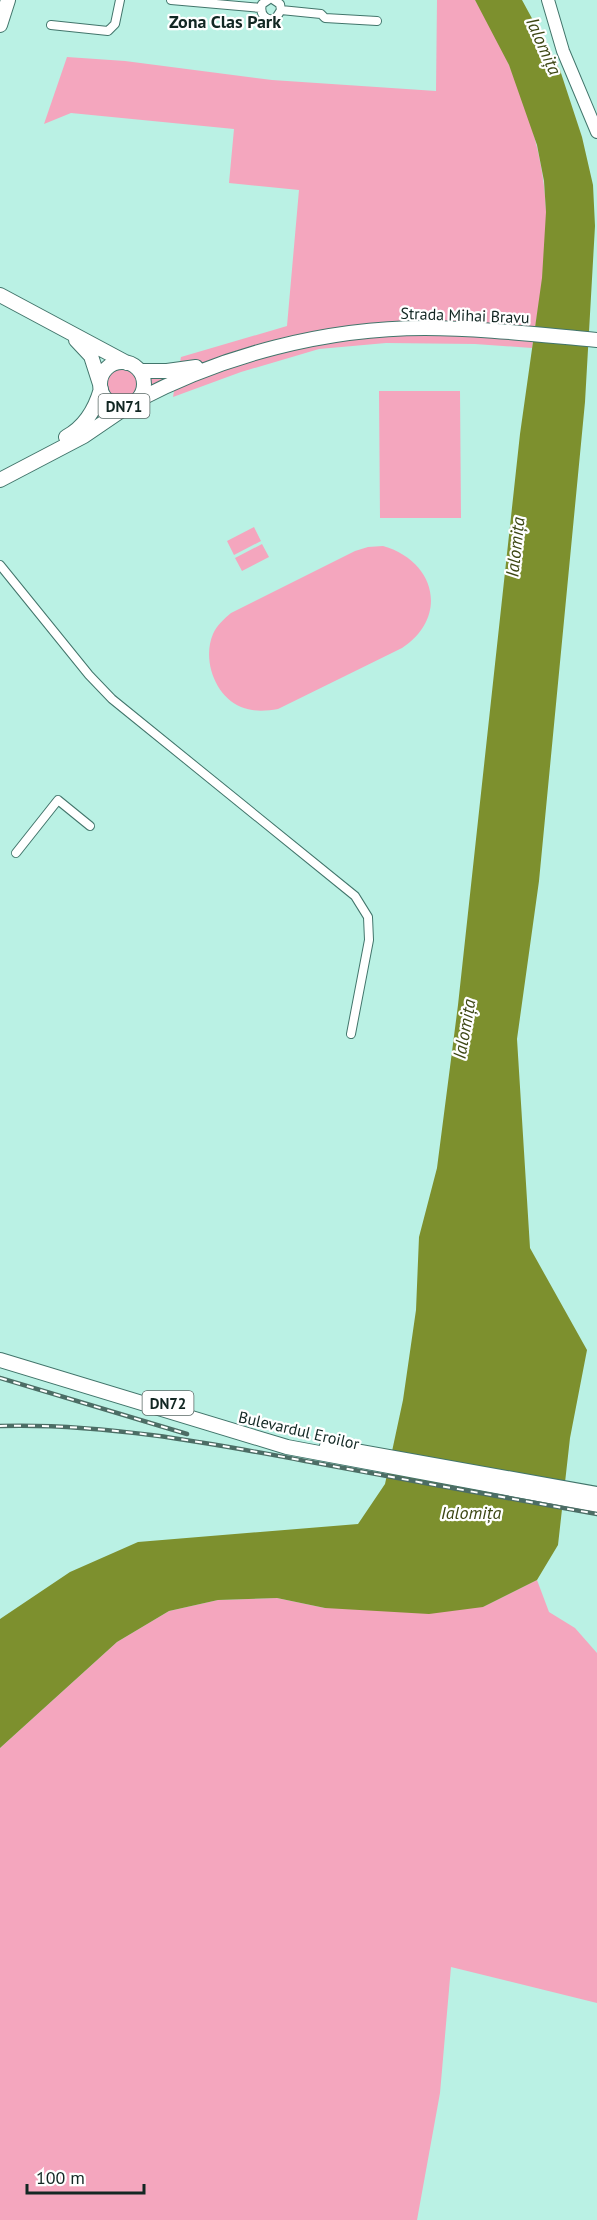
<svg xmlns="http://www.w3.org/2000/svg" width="597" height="2220" font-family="'PT Sans',sans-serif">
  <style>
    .green { fill: #f4a6be }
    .water { fill: #7d902e }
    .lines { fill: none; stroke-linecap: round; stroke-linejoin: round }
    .minor-casing { stroke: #42756b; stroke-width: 10 }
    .secondary-casing { stroke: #42756b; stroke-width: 14 }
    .primary-casing { stroke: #42756b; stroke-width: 16 }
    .minor { stroke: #fff; stroke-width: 8 }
    .secondary { stroke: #fff; stroke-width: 12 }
    .primary { stroke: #fff; stroke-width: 14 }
    .rail-casing { stroke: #4c6d65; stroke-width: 4.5 }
    .rail { stroke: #fff; stroke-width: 2; stroke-dasharray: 7; stroke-linecap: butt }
    .labels { text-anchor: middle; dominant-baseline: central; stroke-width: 4.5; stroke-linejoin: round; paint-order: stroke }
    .shield { fill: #fff; stroke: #596865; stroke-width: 1.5 }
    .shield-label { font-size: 15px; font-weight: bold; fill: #122723 }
    .street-label { font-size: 16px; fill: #122723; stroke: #fff }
    .neighbourhood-label { font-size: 18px; font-weight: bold; fill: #122723; stroke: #fff }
    .water-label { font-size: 18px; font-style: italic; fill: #3d4714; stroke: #fff }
  </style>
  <rect width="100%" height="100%" fill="#baf1e4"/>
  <!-- green -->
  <path class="green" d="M437,0H475C512,60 544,141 546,211C548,257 539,303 532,348L475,344L386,343L319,349L241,372L173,397L176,380L151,389V377L178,372L181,357L287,326L299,190L229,183L234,129L71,113L44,124L67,57L125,61L272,80L436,91Z
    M106 384a16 16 0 1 1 32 0a16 16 0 1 1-32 0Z
    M379,391H460L461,518H380Z
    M254,527L261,541L234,555L227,541Z
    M262,544L269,557L242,571L235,558Z
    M383,546C436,561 449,617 402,648L278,709C266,711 253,712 241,707C215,696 202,660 213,634C217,625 224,619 231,613L355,551L368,547Z
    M537,1580L549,1612L575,1628L597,1653V2003L451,1967L440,2093L417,2220H0V1748L117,1642L169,1611L218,1600L277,1598L325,1608L483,1607Z"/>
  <!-- water -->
  <path class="water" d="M475,0H522L560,70L582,137L593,185L595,226L585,402L539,881L517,1039L530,1248L587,1350L570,1438L558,1545L537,1580L483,1607L429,1614L325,1608L277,1598L218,1600L169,1611L117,1642L0,1748V1619L70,1572L138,1542L358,1524L385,1484L403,1400L416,1310L419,1237L437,1168L458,1005L520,434L542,278L546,212L544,181L537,145L509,65Z"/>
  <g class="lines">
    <defs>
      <path id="minor" d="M171,0L261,8
        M268,0L262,4C259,15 267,22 276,18L281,10L280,4L274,0
        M281,10L321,14L325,18L377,21
        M51,25L108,31L115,24L120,0
        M0,565L89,675L112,699L355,896L368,917L369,940L351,1034
        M16,853L58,800L90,826"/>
      <path id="secondary" d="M548,0L563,51L597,132"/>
      <path id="primary" d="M0,25L8,0
        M0,295L127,363
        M76,340L91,356L100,384
        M100 384a22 22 0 1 1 44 0a22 22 0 1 1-44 0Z
        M140,371H167L196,367
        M136,401C223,355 326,328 425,328C482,328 540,335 597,340
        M66,437C85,427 95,410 101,389
        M0,480L84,436L128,406
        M0,1360L287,1447L597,1505
        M327,1446L597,1494"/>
    </defs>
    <!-- minor casing -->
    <use href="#minor" class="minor-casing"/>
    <!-- secondary casing -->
    <use href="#secondary" class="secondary-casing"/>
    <!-- primary casing -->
    <use href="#primary" class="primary-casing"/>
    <!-- minor -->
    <use href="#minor" class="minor"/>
    <!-- secondary -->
    <use href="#secondary" class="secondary"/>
    <!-- primary -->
    <use href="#primary" class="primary"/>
    <defs>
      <path id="rail" d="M0,1378L187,1434
        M0,1426C104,1423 209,1443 311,1462C406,1480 502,1497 597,1514"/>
    </defs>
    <!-- rail casing -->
    <use href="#rail" class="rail-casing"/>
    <!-- rail -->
    <use href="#rail" class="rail"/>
  </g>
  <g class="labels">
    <!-- shield labels -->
    <g class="shield">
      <rect x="98.5" y="394" width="51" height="24" rx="4.5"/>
      <rect x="142.5" y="1391" width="51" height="24" rx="4.5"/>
    </g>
    <g class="shield-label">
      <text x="124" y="406">DN71</text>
      <text x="168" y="1403">DN72</text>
    </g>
    <!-- street labels -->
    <g class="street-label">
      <text transform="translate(465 315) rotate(2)">Strada Mihai Bravu</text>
      <text transform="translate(299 1430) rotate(13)">Bulevardul Eroilor</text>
    </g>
    <!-- neighbourhood labels -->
    <g class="neighbourhood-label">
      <text x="225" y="21">Zona Clas Park</text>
    </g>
    <!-- water labels -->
    <g class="water-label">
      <text transform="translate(544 46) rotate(66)">Ialomița</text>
      <text transform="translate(515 547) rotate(-84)">Ialomița</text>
      <text transform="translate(464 1029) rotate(-80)">Ialomița</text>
      <text x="471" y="1512">Ialomița</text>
    </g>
  </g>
  <!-- scale -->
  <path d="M27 2184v9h117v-9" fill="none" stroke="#122723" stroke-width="3"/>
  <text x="36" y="2184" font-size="18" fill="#122723" stroke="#ffffff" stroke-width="4.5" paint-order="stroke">100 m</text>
</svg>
